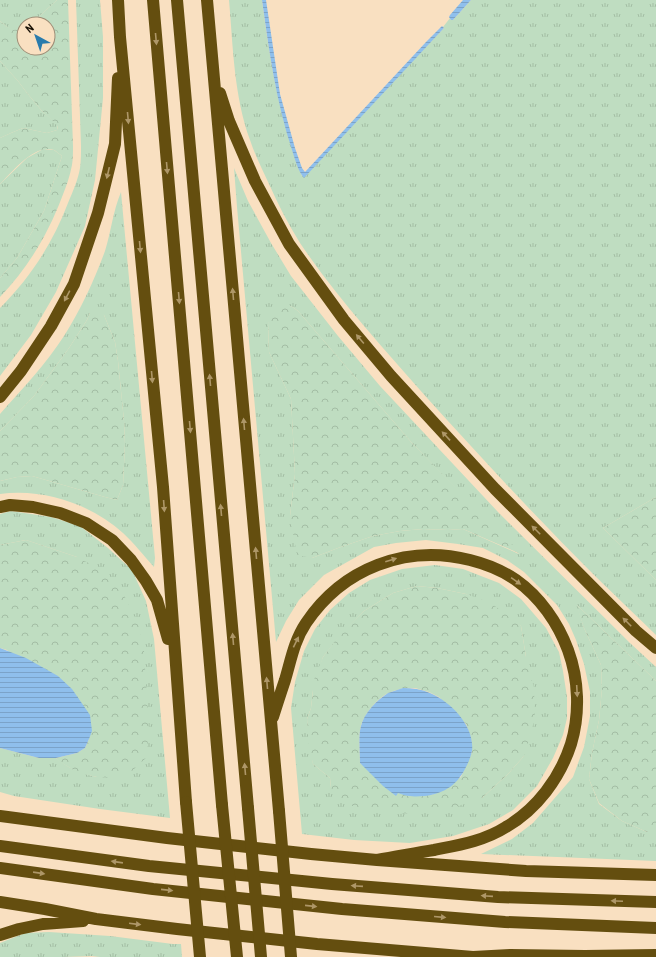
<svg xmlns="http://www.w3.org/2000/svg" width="656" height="957" font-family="'Roboto Condensed',sans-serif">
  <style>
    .grass { fill: url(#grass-tufts); fill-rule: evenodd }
    .forest { fill: url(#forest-crowns); fill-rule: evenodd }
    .water { fill: url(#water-rules) }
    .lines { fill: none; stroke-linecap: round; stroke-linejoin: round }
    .highway { stroke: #644e0f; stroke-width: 12 }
    .highway-bridge { stroke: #644e0f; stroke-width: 12 }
    .oneway { fill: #ae9768 }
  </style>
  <defs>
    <pattern id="grass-tufts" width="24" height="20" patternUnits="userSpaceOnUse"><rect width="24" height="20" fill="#bfddc1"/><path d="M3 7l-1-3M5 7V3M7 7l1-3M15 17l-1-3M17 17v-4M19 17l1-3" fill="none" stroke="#a3bda4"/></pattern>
    <pattern id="forest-crowns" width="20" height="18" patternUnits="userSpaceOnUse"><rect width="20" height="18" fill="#bfddc1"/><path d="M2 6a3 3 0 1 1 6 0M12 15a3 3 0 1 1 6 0" fill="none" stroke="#a3bda4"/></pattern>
    <pattern id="water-rules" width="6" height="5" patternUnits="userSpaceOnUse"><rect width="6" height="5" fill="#8fbfec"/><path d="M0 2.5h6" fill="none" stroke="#7ba3c9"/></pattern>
  </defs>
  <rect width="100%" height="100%" fill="#f9e0c1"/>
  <!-- grass -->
  <path class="grass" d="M0,0H57L31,24H24V28L13,31L6,26L0,21Z
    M76,0H100L103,37V98L95,180L85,226L56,292L31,335L0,376V308C30,278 53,243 68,203C73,191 78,180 80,168C81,160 81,153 81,146Z
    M229,0H262C268,46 275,91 288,135C292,149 296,163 302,176L444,28L443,27L450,18L451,20H453L471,0H656V497L603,528L656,580V635C620,600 583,565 549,529C508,487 468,443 428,399C384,349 337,298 300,243C288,224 278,204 269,184C262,169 255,155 250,140C234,96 233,47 229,0Z
    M0,61L18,81L27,93L42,111L58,125L57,130L47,133L23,128L11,133L0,138Z
    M43,149L54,150L62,156L44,211L17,258L0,278V184L27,158Z
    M234,168L248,201L271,243L291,276L338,336L380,386L498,512L630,643L656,667V681L577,605L584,628L601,665L602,689L599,720L592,753L589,779L599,804L622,821L647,832H656V861L481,854L512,839L533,823L573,777L584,747L590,716V692L584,664L576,640L569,624L557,605L524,572L507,560L483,548L458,544L426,540L396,543L374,547L324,575L299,600L286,621L276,642L237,207ZM291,306L298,311L412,443L519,554L463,529L448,530L423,529L400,531L373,536L338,548L312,558L290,516L295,474L291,399L269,352L268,323Z
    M121,192L155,558L154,567C144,556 134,543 123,533C91,504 43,488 0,494V481L17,477L32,476L105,497L117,500L123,485L125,444L124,421L118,361L115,342L104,315L90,313L87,320L69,348L34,396L0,431V414C22,389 46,364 64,336C81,309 94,281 105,251C111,232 113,211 121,192Z
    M11,511L51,517L80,526L108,548L132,570L146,601L154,639L170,818L100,809L14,796L0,792V748L39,758H56C69,769 81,773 97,777L77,557L26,540L0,545V514Z
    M435,565L463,569L499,583L521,599L546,628L559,652L563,671L567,697V718L563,735L553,758L537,786L513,810L489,824L453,836L410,843L354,840L302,834L291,708L295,682L304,651L315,629L330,610L349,593L370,580L402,569ZM417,586L437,588L466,594L521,626L526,657L524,756L508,774L482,798L331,788L330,778L313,764L307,719L311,708L313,690L323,657L342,633L364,611L393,593Z
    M49,932L110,936L173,944H181L182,957H100L92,956L64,957H0V943L25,933Z"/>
  <!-- forest -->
  <path class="forest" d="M57,0H68L73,146C73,152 73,159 72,165C70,176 66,187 62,197C48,234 28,268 0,297V278L17,258L44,211L62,156C59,154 56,151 54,150C35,143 12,172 0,184V138L11,133L23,128L47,133L57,130L58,126L42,111L27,93L18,81L0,61V21L6,26L13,30L24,28V48H48V24H31Z
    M291,306L298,311L412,443L521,554L463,529L448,530L423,529L400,531L373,536L338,548L312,558L297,555L290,516L295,474L291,399L269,352L268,323L274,311Z
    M93,310H98L104,315L115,342L118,361L124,421L125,444L123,485L117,500L105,497L32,476L17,477L0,481V431L34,396L69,348L87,320L90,313Z
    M656,497V580L603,528Z
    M26,540L77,557L96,567L124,595L139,626L144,651L149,731L146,758L132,771L114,778L97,777L79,773L60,762L56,758L77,753L85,748L89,739L7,650L0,648V545Z
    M417,586L437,588L466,594L491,603L521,626L526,657L534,688L535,718L524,756L508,774L482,798L446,810L399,814L359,808L340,802L331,788L330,778L313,764L309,747L307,719L311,708L313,690L311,687L323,657L341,633L364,611L393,593ZM403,688H415L429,692L439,697L466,724L471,738L472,752L461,777L432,795L414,797L408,796L398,793L360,763C360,752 358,736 361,726C364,714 379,696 391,692C395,690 399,690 403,688Z
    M576,604L656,681V832H647L622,821L599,803L589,779L592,753L599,720L602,689L601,665L584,628Z"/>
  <!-- water -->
  <path class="water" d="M262,0H266L280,94L295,148L302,168L305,172L426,42L442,26L444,28L304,178C298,171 295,159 292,150C276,101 269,51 262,0Z
    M463,0H471L453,20H451L449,17L450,15Z
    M0,648L26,658L58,676L72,689L90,715L92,731L89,739L85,748L77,753L56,758H39L0,748Z
    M403,688C412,688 421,689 430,693C451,702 475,726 472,751C471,756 469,761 467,765C458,785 445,793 425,796C420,796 415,797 410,796C406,796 402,794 398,793L396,796L383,786L360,763C360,753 358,736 361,726C364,713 377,700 388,693C393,691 398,690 403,688Z"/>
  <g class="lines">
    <!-- highway -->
    <path class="highway" d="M118,0L120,37L163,487L186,802
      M153,0L222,805
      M177,0L248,808
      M207,0L279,811
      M220,93L229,121L255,181L289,244L344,320L391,376L495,489L636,631L656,648
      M0,397L21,371L51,326L74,284L98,213L115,144L118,78
      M0,507L10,505L33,507L60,513L86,523L112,540L131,560L146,581L157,600L168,639
      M273,717C277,704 281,692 285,680C291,660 294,641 306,623C343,568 406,544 470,560C486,564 503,571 516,580C540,597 558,623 568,650C579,680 580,714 571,744C560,778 537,809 506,827C484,841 459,845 434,850C415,853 396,857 377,860
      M0,816L167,838L311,854L377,860L526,871L656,875
      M0,846L149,866L332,884L498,897L656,902
      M0,868L153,889L342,909L505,922L656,928
      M0,902L45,909L96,919L177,929L317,944L473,957L510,955L585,956L656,955
      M0,935L19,929L43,924L83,921"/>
    <!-- highway-bridge -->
    <path class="highway-bridge" d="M186,802L200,957
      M222,805L237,957
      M248,808L261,957
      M279,811L291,957"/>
  </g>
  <!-- one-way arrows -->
  <defs><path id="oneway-solid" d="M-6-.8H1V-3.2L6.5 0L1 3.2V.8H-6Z"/></defs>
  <g class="oneway">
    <use href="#oneway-solid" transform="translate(156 39) rotate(85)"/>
    <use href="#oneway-solid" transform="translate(128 118) rotate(85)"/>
    <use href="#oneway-solid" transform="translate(167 168) rotate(85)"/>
    <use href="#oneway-solid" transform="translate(108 173) rotate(103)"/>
    <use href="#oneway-solid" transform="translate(140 247) rotate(85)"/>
    <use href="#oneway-solid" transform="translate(233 294) rotate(-95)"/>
    <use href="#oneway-solid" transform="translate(67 296) rotate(118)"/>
    <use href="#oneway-solid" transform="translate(179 298) rotate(85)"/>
    <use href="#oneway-solid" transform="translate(360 339) rotate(-130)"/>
    <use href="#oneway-solid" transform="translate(152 377) rotate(85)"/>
    <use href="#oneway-solid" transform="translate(210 380) rotate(-95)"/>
    <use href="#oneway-solid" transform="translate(244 424) rotate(-95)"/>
    <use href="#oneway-solid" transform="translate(190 427) rotate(85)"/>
    <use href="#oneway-solid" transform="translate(446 436) rotate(-133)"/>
    <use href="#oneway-solid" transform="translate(164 506) rotate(86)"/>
    <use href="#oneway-solid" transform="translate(221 510) rotate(-95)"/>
    <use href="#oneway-solid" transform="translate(536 530) rotate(-135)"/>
    <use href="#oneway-solid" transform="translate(256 553) rotate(-95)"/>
    <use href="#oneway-solid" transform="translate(391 560) rotate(-17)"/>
    <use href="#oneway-solid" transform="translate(516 581) rotate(35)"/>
    <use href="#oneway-solid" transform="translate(627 622) rotate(-135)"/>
    <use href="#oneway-solid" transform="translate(233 639) rotate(-95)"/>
    <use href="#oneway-solid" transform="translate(296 642) rotate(-64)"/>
    <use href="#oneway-solid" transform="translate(267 683) rotate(-95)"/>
    <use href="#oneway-solid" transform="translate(577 691) rotate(87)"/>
    <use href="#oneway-solid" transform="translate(245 769) rotate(-95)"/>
    <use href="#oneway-solid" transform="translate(117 862) rotate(-172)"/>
    <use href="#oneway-solid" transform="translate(39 873) rotate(8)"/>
    <use href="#oneway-solid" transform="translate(357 886) rotate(-176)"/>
    <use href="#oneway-solid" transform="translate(167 890) rotate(6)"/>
    <use href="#oneway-solid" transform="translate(487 896) rotate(-176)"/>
    <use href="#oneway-solid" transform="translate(617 901) rotate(-178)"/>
    <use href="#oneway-solid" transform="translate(311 906) rotate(6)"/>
    <use href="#oneway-solid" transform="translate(440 917) rotate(5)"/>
    <use href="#oneway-solid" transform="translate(135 924) rotate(7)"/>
  </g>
  <!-- north arrow -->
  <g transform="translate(36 36) rotate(320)"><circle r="19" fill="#f9e0c1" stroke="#9f8d76"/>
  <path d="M0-3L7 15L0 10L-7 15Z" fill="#297bac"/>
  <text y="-6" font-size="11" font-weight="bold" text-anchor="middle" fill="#181005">N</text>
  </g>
</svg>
